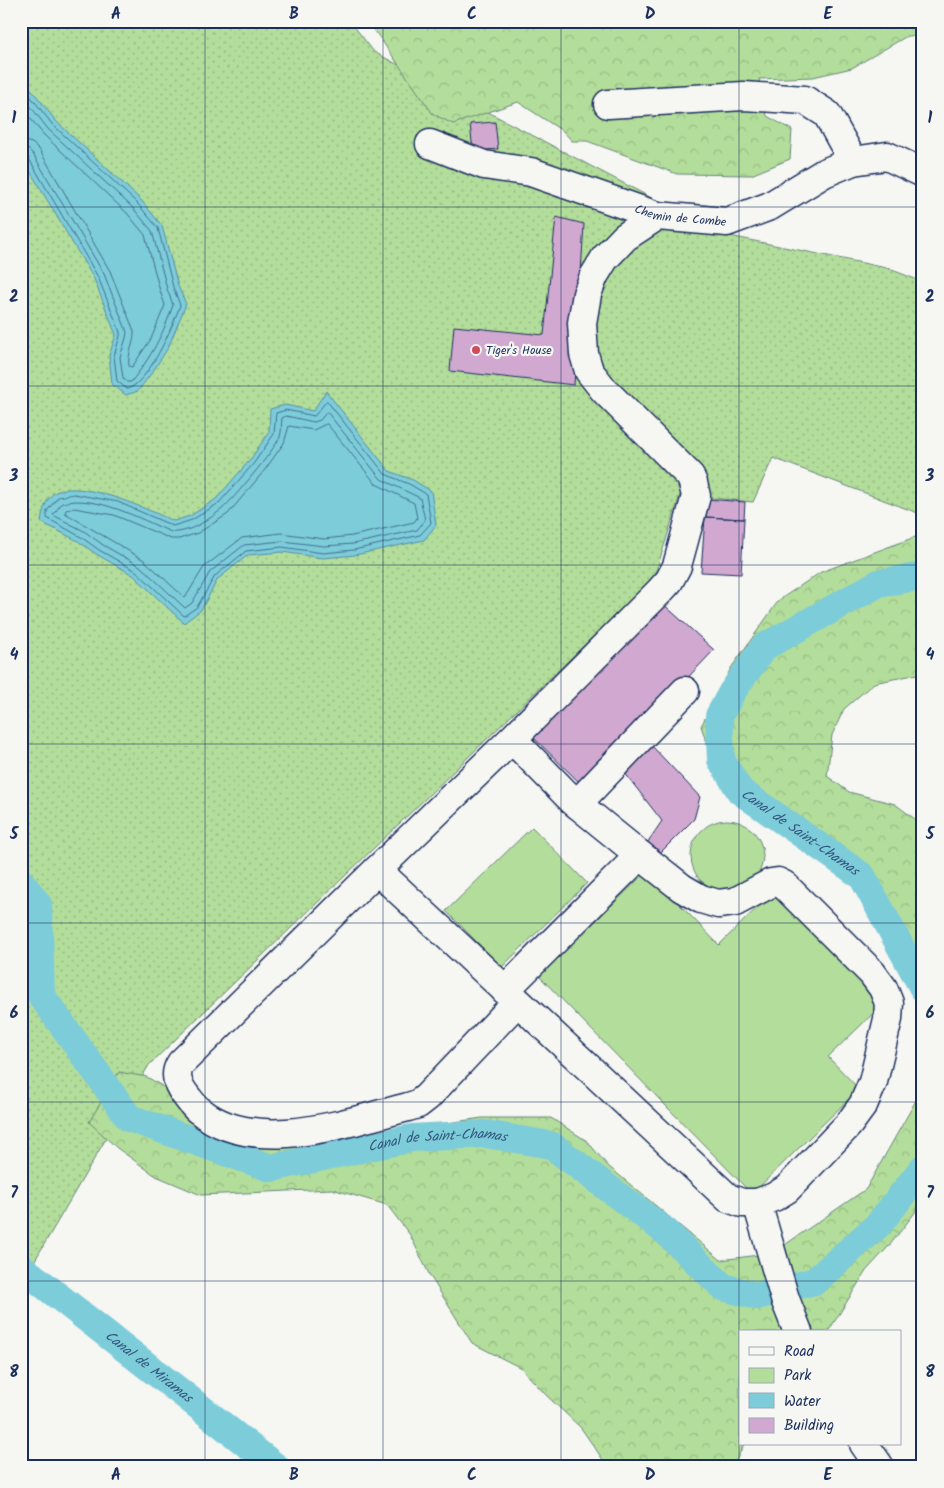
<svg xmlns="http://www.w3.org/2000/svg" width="944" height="1488" font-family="Kalam,sans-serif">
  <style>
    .grass { fill: url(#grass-dots); stroke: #67867c }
    .forest { fill: url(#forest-crowns); stroke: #67867c }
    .park { fill: #b3dd9a; stroke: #67867c }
    .water { fill: #7dccda; stroke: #568da8 }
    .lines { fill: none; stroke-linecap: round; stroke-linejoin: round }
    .shore { stroke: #426e90; stroke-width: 1 }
    .canal { stroke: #7dccda; stroke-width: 28 }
    .building { fill: #d1a9d0; stroke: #1b2f5e }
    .minor-casing { stroke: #1b2f5e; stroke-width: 31 }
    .minor { stroke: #f6f6f2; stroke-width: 28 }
    .grid { fill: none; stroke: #1b2f5e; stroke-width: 1; stroke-opacity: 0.55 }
    .poi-dot { fill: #d1495b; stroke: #f6f6f2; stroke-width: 2 }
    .labels { text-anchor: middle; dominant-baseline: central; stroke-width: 4.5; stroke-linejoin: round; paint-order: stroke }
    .street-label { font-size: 12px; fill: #1b2f5e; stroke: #f6f6f2 }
    .poi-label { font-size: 12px; fill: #1b2f5e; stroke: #f6f6f2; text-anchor: start }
    .water-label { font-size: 14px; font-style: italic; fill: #34567d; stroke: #f6f6f2 }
    .neatline { fill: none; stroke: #1b2f5e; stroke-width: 2 }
    .grid-label { font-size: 16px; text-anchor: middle; font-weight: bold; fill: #1b2f5e }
  </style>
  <defs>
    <pattern id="grass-dots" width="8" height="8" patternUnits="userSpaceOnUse" patternTransform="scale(1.25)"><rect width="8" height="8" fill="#b3dd9a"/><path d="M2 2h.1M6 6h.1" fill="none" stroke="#99be87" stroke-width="1.8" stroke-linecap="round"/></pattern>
    <pattern id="forest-crowns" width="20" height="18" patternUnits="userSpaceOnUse" patternTransform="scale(1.25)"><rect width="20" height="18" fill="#b3dd9a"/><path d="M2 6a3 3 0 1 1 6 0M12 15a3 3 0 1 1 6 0" fill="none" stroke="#99be87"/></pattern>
  </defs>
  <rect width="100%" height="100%" fill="#f6f6f2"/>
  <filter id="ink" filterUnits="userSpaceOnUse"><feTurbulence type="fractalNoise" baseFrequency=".02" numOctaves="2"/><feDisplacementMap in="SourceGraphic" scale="10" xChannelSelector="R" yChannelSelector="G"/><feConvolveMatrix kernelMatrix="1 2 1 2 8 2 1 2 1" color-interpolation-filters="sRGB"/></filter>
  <g filter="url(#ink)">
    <!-- grass -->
    <path class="grass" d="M21,21H350L374,52L720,234L887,268L923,282V515L773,458L753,502L680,495L654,578L149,1065L21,1284Z"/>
    <!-- forest -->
    <path class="forest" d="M368,21H923V35L907,36L852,68L813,77L759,79L767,116L792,130L790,159L751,175L677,174L587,141H572L564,132L518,102L453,124L433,114Z
      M923,534V673L874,683L844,709L832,735L827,776L849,792L895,804L923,825V963L866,871L724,787L714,766L701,726L731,668L779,600L821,572Z
      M119,1072L147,1077L205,1112L285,1146L482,1118H551L587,1141L608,1166L721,1260L773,1253L866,1189L923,1088V1202L889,1246L866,1271L828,1332H740V1444H744L733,1467H608L581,1428L547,1396L521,1368L472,1343L430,1276L410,1235L387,1205L332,1189L201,1195L156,1176L117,1148L89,1122Z"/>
    <!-- park -->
    <path class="park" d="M691 856a36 36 0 1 1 72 0a36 36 0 1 1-72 0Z
      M532,827L587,883L502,967L446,911Z
      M647,871L719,945L775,890L884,1003L828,1057L859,1089L752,1194L539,976Z"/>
    <!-- water -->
    <path class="water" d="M21,76L56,121L141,200L162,226L178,286L186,304L168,348L153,371L138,391L126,395L112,384L109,355L116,335L94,279L21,156Z
      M326,391L389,471L413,480L431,491L436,525L424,540L355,555L323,558L282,552L248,555L218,579L201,610L184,623L133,575L96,554L78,541L41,522C42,512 46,497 56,492C83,479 148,510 174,521L190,516L216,499L250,460L269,432L270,409L285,405L313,411Z"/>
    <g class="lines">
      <!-- shore -->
      <path class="shore" d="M21,84L52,124L137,203L158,228L173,287L180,305C173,326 148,384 127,389L117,381L114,356L120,336V332L98,277L28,157L21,154
        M21,94L48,129L133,208L152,231L167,289L173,305C164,333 150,359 131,382H127L123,378L120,357L126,338L127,332L104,274L33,154L28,149L21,148
        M21,107L43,134L127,213L145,235L160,291L165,305L151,339L132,367L129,366C127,353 135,343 134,331L110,271L39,149L32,143L21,140
        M327,401L385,474L411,485L426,494L431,523L420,535L354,550L323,553L282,547L246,551L215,576L197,607L184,616L136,571L99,550L81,537L47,518V511L58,497L74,494L118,502L173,526L192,520L219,503L254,463L274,434L276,413L286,410L314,416Z
        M327,412L381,479L420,498L425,520L417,530L353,544L324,546L282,541L244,545L210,572L192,603L185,608L140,566L103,545L84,531L53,515L62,503C96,494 140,519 171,532C188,534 210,519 222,509C234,499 274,450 280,437C282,431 281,424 282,418L286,416L314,422L320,420Z
        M327,424L376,484L414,503L417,518L414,522L352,536L324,539L281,533L242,538L204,567L185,598L144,560L65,513L66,510L74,508L114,515L171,539H179L198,533L228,514L264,471L284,443L289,426L313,430Z"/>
      <!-- canal -->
      <g class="canal">
        <path id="s1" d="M923,576L879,583L764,647L732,692L719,716L721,760L740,791L862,876L923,988"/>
        <path id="s2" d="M21,882L38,904L41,995L129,1118L271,1168L412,1138L485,1134L551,1145L665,1231L723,1287L757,1296L815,1281L879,1224L923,1168"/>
        <path id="s3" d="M21,1267L276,1467"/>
      </g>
    </g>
    <!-- building -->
    <path class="building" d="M495,122L498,149L473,151L470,124Z
      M556,217L584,224L574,385L450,371L454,326L544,335Z
      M706,499L745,502L744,519L705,517Z
      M705,517L744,519L741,574L701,572Z
      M660,601L714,650L584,787L531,735Z
      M651,745L700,797L694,819L653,860L645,846L662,821L624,772Z"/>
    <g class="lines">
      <defs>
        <g id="minor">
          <path d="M608,104L744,96L805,100L827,114L853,161"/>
          <path id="s4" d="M430,144L484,165L531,172L657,216L727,222L770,206L824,173L853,161L887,156L923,173"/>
          <path d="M512,739L572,800L640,855L682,888L701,899L718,904L735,902L771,883L778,882L784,885L872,973L883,988L889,1003L888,1019L873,1082L863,1105L849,1124L787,1189L774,1197L757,1203H742L728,1198L377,870L512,739L659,592L669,581L677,566L696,496L693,483L690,476L604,390L589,371L584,354L582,323L587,294L594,276L605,258L625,237L657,216"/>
          <path d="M577,804L685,691"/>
          <path d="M377,870L181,1063C173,1075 178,1086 187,1097C191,1102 195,1108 200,1111C255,1156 347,1122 408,1107L418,1104L427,1097L517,1002"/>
          <path d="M505,990L640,855"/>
          <path d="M757,1203L785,1299L798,1332"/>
          <path d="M864,1444L880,1467"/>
        </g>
      </defs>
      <!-- minor casing -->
      <use href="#minor" class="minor-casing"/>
      <!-- minor -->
      <use href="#minor" class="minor"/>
    </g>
  </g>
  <!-- grid -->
  <path class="grid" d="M205,21V1467M383,21V1467M561,21V1467M739,21V1467M21,207H923M21,386H923M21,565H923M21,744H923M21,923H923M21,1102H923M21,1281H923"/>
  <!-- markers -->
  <circle class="poi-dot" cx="476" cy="350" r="5"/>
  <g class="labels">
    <!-- street labels -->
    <g class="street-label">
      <text stroke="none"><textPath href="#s4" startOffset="262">Chemin de Combe</textPath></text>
    </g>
    <!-- poi labels -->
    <g class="poi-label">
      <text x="486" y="350">Tiger's House</text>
    </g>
    <!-- water labels -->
    <g class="water-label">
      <text stroke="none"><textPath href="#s1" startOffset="412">Canal de Saint-Chamas</textPath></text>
      <text stroke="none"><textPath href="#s2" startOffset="590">Canal de Saint-Chamas</textPath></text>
      <text stroke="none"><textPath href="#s3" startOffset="162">Canal de Miramas</textPath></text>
    </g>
  </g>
  <!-- margin -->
  <rect width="944" height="1488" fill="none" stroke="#f6f6f2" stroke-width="55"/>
  <!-- legend -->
  <rect x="739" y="1330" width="162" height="115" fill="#f6f6f2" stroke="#9ea6b7"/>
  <rect x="749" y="1347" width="25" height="8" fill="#f6f6f2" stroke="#9ea6b7"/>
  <text x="784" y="1356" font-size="15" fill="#1b2f5e">Road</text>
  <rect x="749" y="1368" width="25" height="15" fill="#b3dd9a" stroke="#9ea6b7"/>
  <text x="784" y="1380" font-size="15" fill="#1b2f5e">Park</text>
  <rect x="749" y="1393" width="25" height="15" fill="#7dccda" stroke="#9ea6b7"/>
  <text x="784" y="1406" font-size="15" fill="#1b2f5e">Water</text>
  <rect x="749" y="1418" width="25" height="15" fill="#d1a9d0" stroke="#9ea6b7"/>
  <text x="784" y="1430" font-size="15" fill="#1b2f5e">Building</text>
  <rect x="28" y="28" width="888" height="1432" class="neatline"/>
  <g class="grid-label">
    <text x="116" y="19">A</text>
    <text x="294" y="19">B</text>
    <text x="472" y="19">C</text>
    <text x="650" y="19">D</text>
    <text x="828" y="19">E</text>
    <text x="14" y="123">1</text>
    <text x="930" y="123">1</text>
    <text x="14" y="302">2</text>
    <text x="930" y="302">2</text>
    <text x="14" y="481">3</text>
    <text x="930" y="481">3</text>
    <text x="14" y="660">4</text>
    <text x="930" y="660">4</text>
    <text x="14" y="839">5</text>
    <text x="930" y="839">5</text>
    <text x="14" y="1018">6</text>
    <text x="930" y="1018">6</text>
    <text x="14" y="1198">7</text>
    <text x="930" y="1198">7</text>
    <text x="14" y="1377">8</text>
    <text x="930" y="1377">8</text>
    <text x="116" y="1480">A</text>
    <text x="294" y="1480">B</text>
    <text x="472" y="1480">C</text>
    <text x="650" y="1480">D</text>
    <text x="828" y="1480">E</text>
  </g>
</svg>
